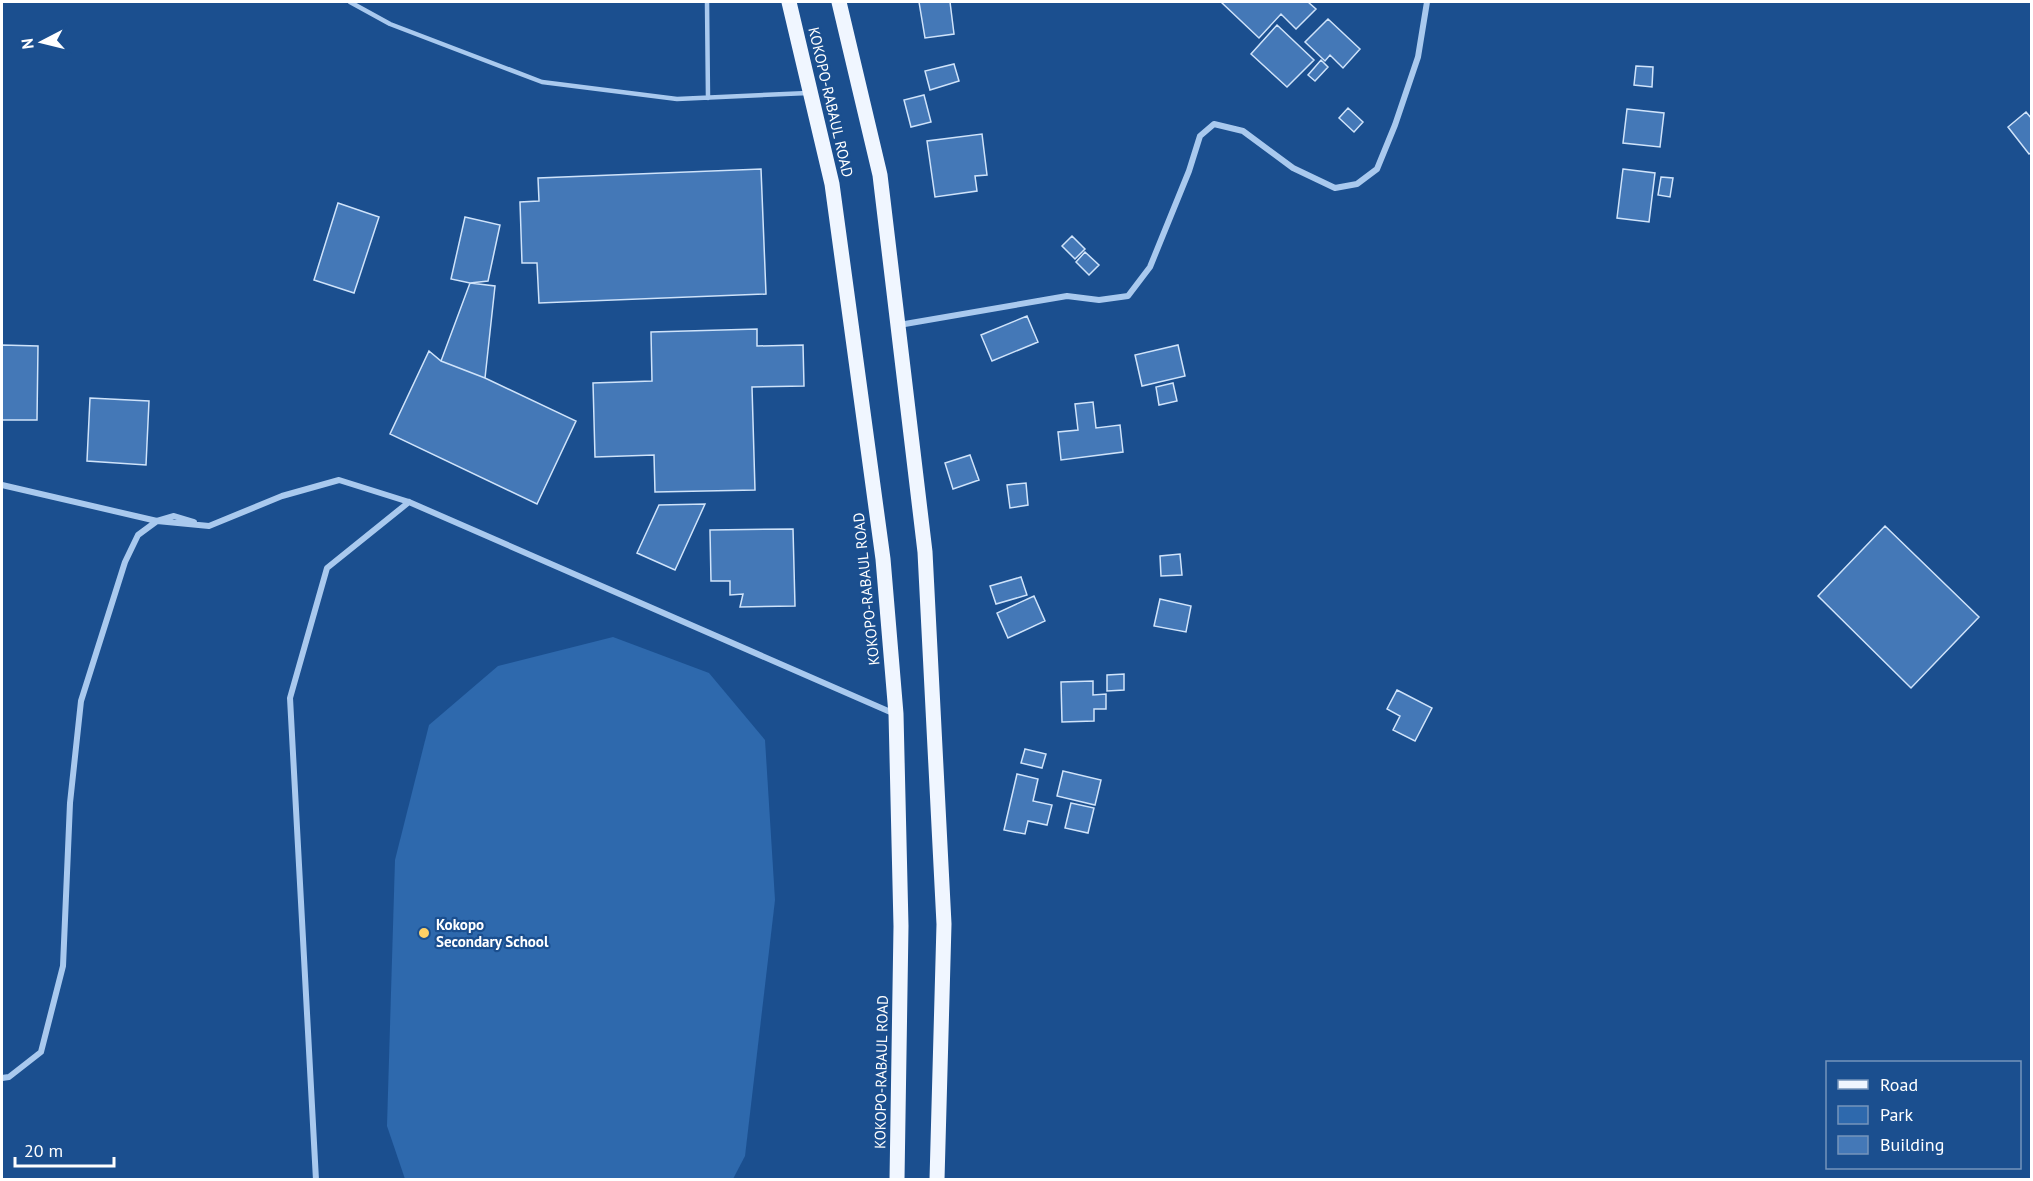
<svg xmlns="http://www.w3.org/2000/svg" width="2033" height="1181" font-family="'PT Sans',sans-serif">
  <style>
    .green { fill: #2e69ad }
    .building { fill: #4478b7; stroke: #cfe3fa; stroke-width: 1.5 }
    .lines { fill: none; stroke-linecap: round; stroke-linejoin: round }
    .service { stroke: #a9c9ee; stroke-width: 4.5 }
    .minor { stroke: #a9c9ee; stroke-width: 6 }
    .primary { stroke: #f0f6ff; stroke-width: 15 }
    .poi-dot { fill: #ffd166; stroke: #1b4f8f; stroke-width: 2 }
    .labels { text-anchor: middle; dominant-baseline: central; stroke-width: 4.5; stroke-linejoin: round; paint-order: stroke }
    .street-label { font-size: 15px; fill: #fff; stroke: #1b4f8f }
    .poi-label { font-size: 15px; font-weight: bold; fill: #fff; stroke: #1b4f8f; text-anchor: start }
  </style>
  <rect width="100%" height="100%" fill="#1b4f8f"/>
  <!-- green -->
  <path class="green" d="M613,637L709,673L765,740L775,900L745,1156L733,1179H405L387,1126L395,860L429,725L498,666Z"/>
  <!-- building -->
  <path class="building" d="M919,2H950L954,34L925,38Z
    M1221,2H1308L1316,9L1296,29L1281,14L1259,38Z
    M1328,19L1360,49L1343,68L1330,55L1325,61L1305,42Z
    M1277,25L1314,60L1287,87L1251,54Z
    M1321,60L1328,67L1315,81L1308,75Z
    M954,64L959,81L930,90L925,71Z
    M1636,66L1653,67L1652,87L1634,85Z
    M924,95L931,122L911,127L904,100Z
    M1348,108L1363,122L1354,132L1339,118Z
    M1627,109L1664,113L1660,147L1623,143Z
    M2026,112L2032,119V152L2029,154L2008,127Z
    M982,134L987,175L975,176L977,191L935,197L927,141Z
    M761,169L766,294L539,303L537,263H522L520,202L539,201L538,178Z
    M1623,169L1655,173L1649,222L1617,218Z
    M1661,177L1673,178L1670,197L1658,195Z
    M338,203L379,217L354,293L314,280Z
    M465,217L500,225L488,281L470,283L451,279Z
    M1072,236L1085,249L1075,259L1062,246Z
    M1085,252L1099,265L1089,275L1076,262Z
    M470,283L495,286L485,378L441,361Z
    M1027,316L1038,342L992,361L981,335Z
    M757,329V346L803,345L804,386L752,387L755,490L655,492L654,455L595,457L593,383L652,381L651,332Z
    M2,345L38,346L37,420H2Z
    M1178,345L1185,376L1142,386L1135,355Z
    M429,351L441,361L485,378L576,421L537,504L390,434Z
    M1173,383L1177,401L1159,405L1156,387Z
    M90,398L149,401L146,465L87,461Z
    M1093,402L1096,428L1120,425L1123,452L1061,460L1058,432L1078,430L1075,404Z
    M970,455L979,480L953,489L945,463Z
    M1026,483L1028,505L1010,508L1007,485Z
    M705,504L675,570L637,553L659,505Z
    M1885,526L1979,617L1911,688L1818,596Z
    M793,529L795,606L740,607L743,594L730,595V581H711L710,530Z
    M1180,554L1182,575L1161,576L1160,556Z
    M1021,577L1027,595L996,604L990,586Z
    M1034,596L1045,621L1008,638L997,613Z
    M1160,599L1191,606L1186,632L1154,626Z
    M1124,674V690L1107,691V675Z
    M1093,681V695L1106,694V709H1094V721L1062,722L1061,682Z
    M1397,690L1432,708L1415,741L1393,730L1400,716L1387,709Z
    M1025,749L1046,754L1042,768L1021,763Z
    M1063,771L1101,780L1095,805L1057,796Z
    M1017,774L1038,779L1033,801L1052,805L1047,825L1028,821L1025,834L1004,830Z
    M1071,803L1094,808L1088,833L1065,828Z"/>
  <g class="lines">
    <!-- service -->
    <path class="service" d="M350,2L390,24L542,82L677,99L808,93
      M707,2L708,98"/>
    <!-- minor -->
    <path class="minor" d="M899,325L1067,296L1099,300L1128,296L1150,267L1189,171L1200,136L1214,124L1243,131L1293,168L1335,188L1357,184L1377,169L1395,125L1418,57L1427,2
      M2,485L157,521L209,526L282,496L339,480L409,502L895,714
      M2,1078L9,1077L41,1052L63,966L70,803L81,701L125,562L138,535L157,521L174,516L194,522
      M316,1180L290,698L327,568L409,502"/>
    <!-- primary -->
    <path class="primary" d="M789,2L832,184L883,559L896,714L901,926L897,1180
      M839,2L880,175L925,552L944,924L937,1180"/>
  </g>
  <!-- markers -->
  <circle class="poi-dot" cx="424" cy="933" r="6"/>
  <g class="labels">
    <!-- street labels -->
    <g class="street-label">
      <text transform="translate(831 102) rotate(77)">KOKOPO-RABAUL ROAD</text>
      <text transform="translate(866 589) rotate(-96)">KOKOPO-RABAUL ROAD</text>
      <text transform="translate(881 1072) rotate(-89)">KOKOPO-RABAUL ROAD</text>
    </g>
    <!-- poi labels -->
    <g class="poi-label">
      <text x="436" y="924">Kokopo<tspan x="436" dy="17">Secondary School</tspan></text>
    </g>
  </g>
  <!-- border -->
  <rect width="2033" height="1181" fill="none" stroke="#ffffff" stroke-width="6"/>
  <!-- legend -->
  <rect x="1826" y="1061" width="195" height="108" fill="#1b4f8f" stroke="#7695bc" stroke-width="1.5"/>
  <rect x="1838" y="1080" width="30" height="9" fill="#f0f6ff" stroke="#7695bc" stroke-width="1.5"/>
  <text x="1880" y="1091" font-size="18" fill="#ffffff">Road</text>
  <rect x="1838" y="1106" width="30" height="18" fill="#2e69ad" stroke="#7695bc" stroke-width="1.5"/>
  <text x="1880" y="1121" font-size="18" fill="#ffffff">Park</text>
  <rect x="1838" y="1136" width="30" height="18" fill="#4478b7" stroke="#7695bc" stroke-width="1.5"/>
  <text x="1880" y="1151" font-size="18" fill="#ffffff">Building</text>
  <!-- north arrow -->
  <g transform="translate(42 42) rotate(263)" stroke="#1b4f8f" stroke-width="4.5" paint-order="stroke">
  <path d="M0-4.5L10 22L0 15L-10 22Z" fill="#ffffff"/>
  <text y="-9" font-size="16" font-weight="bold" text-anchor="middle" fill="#ffffff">N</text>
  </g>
  <!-- scale -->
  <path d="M15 1157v9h99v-9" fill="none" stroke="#ffffff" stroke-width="3"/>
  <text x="24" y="1157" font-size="18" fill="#ffffff" stroke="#1b4f8f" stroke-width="4.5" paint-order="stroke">20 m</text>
</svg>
